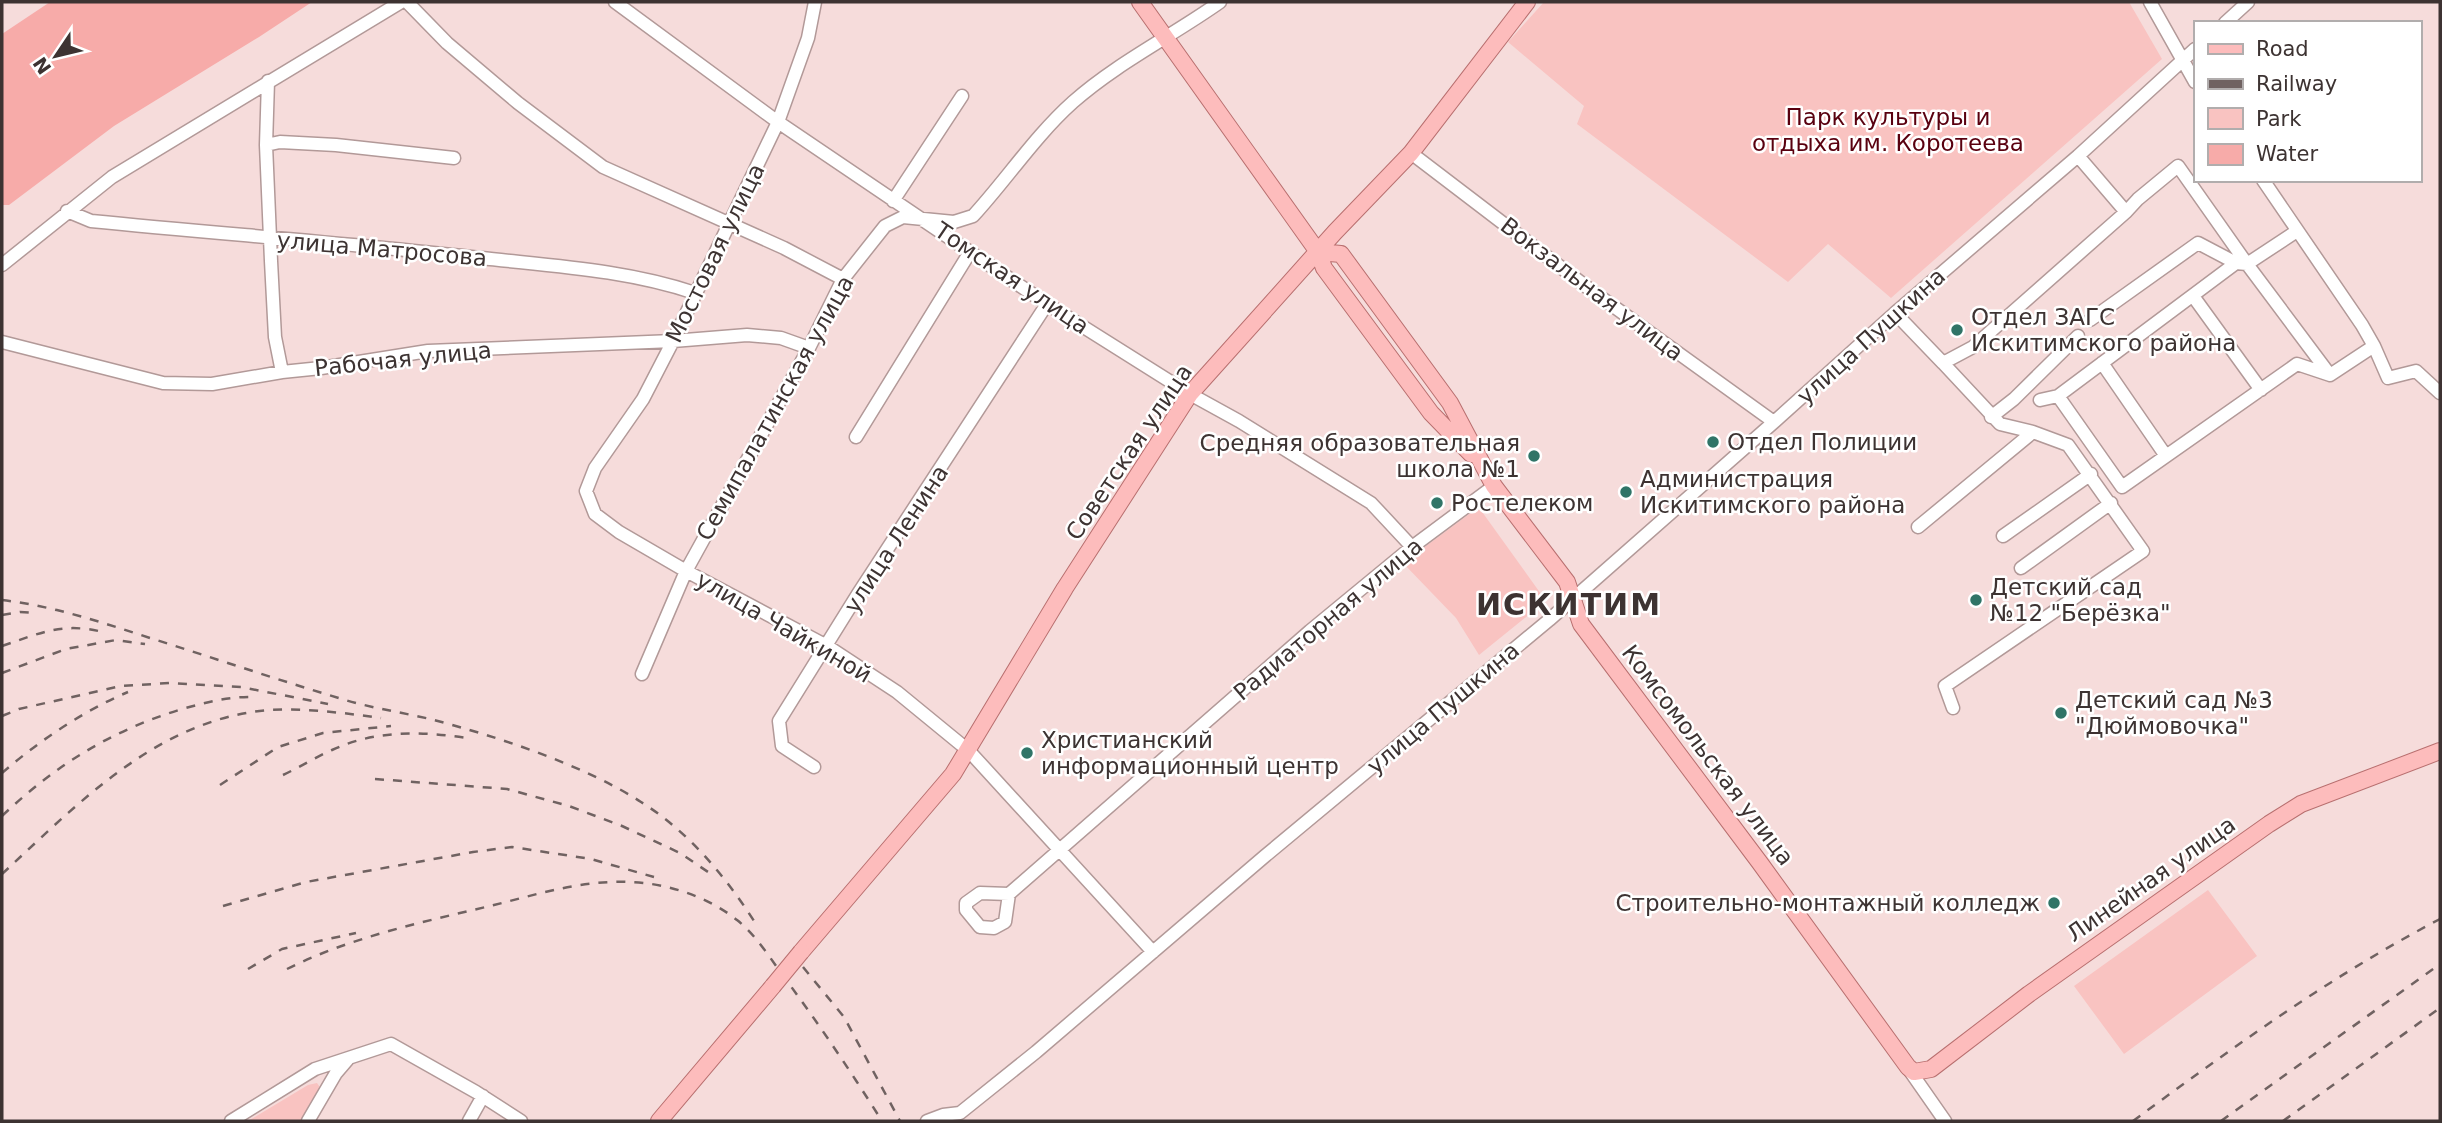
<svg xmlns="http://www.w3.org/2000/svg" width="2442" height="1123" font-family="'DejaVu Sans',sans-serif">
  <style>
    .green { fill: #f9c3c1 }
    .water { fill: #f7aba9 }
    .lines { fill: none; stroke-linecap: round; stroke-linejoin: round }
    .minor-casing { stroke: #b29998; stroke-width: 15 }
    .major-casing { stroke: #b86f6f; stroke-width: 18 }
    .minor { stroke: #fff; stroke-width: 12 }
    .major { stroke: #fdbcbc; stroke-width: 16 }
    .rail { stroke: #706261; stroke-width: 2.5; stroke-dasharray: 9 9; stroke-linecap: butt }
    .major-bridge-casing { stroke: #b86f6f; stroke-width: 18; stroke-linecap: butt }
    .major-bridge { stroke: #fdbcbc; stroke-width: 16 }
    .poi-dot { fill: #307467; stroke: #fff; stroke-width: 2.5 }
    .labels { text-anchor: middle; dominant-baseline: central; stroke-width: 5; stroke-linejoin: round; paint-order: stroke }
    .park-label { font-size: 23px; fill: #59000f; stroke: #fff }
    .street-label { font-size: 23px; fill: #3d3332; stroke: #fff }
    .poi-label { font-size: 23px; fill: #3d3332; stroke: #fff; text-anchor: start }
    .district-label { font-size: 30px; font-weight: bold; letter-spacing: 2px; fill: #3d3332; stroke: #fff }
  </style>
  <rect width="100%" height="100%" fill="#f6dcdb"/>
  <!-- green -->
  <path class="green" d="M1544,2H2129L2162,59L1891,298L1828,244L1788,282L1577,124L1584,106L1508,42Z
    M1480,509L1546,601L1479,655L1456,618L1403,563L1472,512Z
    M2208,890L2257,956L2124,1054L2074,986Z
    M317,1083L322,1090L305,1121H248L308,1085Z"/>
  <!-- water -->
  <path class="water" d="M50,2H312L259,37L114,126L9,205H2V34Z"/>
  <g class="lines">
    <defs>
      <path id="minor" d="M407,2L447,43L518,103L603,167L784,248L843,279
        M615,2L778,122L1047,304L1190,394L1239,421L1371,503L1412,547
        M815,2L808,38L778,122L673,341L643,399L595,468L586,491L595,514L619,532L686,571L827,646L897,692L969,751L1153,952
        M2150,2L2195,82
        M2225,23L2248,2
        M268,81L266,145L271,261L275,337L282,372
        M266,145L280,142L336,145L454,158
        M1411,153L1588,288L1774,422
        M2078,156L2126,212
        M2263,180L2362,325L2374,346L2388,378L2416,371L2440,393
        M893,201L962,96
        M67,211L91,221C221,234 351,243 481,258C553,266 627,270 695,293
        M2297,231L2247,264L2330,375
        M2,265L112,177L401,2
        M2193,296L2261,390
        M1895,313L1943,363L1973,347L2126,212L2138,199L2178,166L2247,264
        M2090,320L2198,243L2236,263
        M2,342L163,383L212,384L282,372L321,368L428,351L673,341L747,335L781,338L809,348
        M1943,363L2000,424L2033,432L2068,445L2143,551L1945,686L1953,708
        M2102,363L2166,456
        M2058,396L2122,487L2297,364L2330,375L2374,346
        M2040,400L2058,396L2236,263L2247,264
        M1991,417L2014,399L2078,336
        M856,437L970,252
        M1918,527L2033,432
        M2003,536L2091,474
        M2021,568L2111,503
        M642,674L686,571L809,348L843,279L885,226L903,217L954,222L973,216C1007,179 1035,136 1073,102C1117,63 1172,36 1220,2
        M814,767L782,746L779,721L858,594L1047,304
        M1009,894L1005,922L994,928L980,927L966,910V903L980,893L1009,894L1310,631L1412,547L1494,486
        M1908,1068L1945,1121
        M231,1121L315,1069L391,1044L476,1092L521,1121
        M308,1121L336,1073L348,1059
        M469,1121L483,1096
        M927,1121L943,1115L960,1113L1036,1052L1265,856L1549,620L1774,422L1895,313L2078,156L2195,49"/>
      <path id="major" d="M1140,2L1318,252L1324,268L1431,413L1471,454
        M1318,252L1341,254L1450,403L1494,486L1567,582L1581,624L1760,863L1908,1067L1914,1072L1931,1069L2029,994L2269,824L2301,804L2440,751
        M801,952L953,774L1065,588L1190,394L1335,232L1411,153L1527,2
        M659,1121L773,986"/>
    </defs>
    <!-- minor casing -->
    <use href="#minor" class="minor-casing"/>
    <!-- major casing -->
    <use href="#major" class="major-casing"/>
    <!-- minor -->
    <use href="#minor" class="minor"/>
    <!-- major -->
    <use href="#major" class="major"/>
    <!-- rail -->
    <path class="rail" d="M2,600C53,606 101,622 150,638C214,658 278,680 342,699C371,708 400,712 430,719C496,736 584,765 641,802C689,832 726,877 756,924
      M2,615L20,612L36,613
      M2,646C41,633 61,622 103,632
      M2,673L66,649L116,640L145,644
      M2,716L19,709L121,686L170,683L241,687L328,704
      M2,773C39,741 83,711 128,692
      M283,775C300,767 316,757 332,750C375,730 421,731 467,738
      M375,779L507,789L569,806L622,826L680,853L711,874
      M220,785L278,747L323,733L391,726
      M2,816C56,765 110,731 182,709C207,702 231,696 257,697
      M2,874C79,803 158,719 269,710C306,708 345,713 381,718
      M223,906L306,882L473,852L512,847L591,859L654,877
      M803,967L844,1017L900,1121
      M248,969L282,949L356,933
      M287,969C351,937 423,922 494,905C538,894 583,880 629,882C666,883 707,896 737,920C756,935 770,958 784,977C819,1024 851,1072 882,1121
      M2133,1121C2232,1048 2331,976 2440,919
      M2221,1121L2440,964
      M2283,1121L2440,1008"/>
    <defs>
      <path id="major-bridge" d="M773,986L801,952"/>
    </defs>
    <!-- major-bridge casing -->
    <use href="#major-bridge" class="major-bridge-casing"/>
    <!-- major-bridge -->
    <use href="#major-bridge" class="major-bridge"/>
  </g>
  <!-- markers -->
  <g class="poi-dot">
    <circle cx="1957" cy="330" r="7"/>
    <circle cx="1713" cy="442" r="7"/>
    <circle cx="1534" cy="456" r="7"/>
    <circle cx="1626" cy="492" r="7"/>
    <circle cx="1437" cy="503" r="7"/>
    <circle cx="1976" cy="600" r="7"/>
    <circle cx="2061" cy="713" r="7"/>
    <circle cx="1027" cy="753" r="7"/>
    <circle cx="2054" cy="903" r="7"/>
  </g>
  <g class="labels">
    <!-- park labels -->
    <g class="park-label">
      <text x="1888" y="117">Парк культуры и<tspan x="1888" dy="26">отдыха им. Коротеева</tspan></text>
    </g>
    <!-- street labels -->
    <g class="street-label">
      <text transform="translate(382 249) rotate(5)">улица Матросова</text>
      <text transform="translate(715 253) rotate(-64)">Мостовая улица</text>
      <text transform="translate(1012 278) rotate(34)">Томская улица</text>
      <text transform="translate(1592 289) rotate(37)">Вокзальная улица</text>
      <text transform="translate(1871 336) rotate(-42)">улица Пушкина</text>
      <text transform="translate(403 359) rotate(-6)">Рабочая улица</text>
      <text transform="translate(775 408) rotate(-61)">Семипалатинская улица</text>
      <text transform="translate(1129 452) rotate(-56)">Советская улица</text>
      <text transform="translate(896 539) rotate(-57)">улица Ленина</text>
      <text transform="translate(1328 619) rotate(-40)">Радиаторная улица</text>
      <text transform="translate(784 627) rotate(30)">улица Чайкиной</text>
      <text transform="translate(1443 708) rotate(-40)">улица Пушкина</text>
      <text transform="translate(1708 755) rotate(53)">Комсомольская улица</text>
      <text transform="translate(2151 879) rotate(-35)">Линейная улица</text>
    </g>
    <!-- poi labels -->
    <g class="poi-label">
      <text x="1971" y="317">Отдел ЗАГС<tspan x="1971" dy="26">Искитимского района</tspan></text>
      <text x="1727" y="442">Отдел Полиции</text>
      <text x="1520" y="443" text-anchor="end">Средняя образовательная<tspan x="1520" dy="26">школа №1</tspan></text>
      <text x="1640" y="479">Администрация<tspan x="1640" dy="26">Искитимского района</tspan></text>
      <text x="1451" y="503">Ростелеком</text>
      <text x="1990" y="587">Детский сад<tspan x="1990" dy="26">№12 "Берёзка"</tspan></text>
      <text x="2075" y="700">Детский сад №3<tspan x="2075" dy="26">"Дюймовочка"</tspan></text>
      <text x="1041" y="740">Христианский<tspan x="1041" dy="26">информационный центр</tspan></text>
      <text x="2040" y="903" text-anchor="end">Строительно-монтажный колледж</text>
    </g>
    <!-- district labels -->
    <g class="district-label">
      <text x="1569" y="604">ИСКИТИМ</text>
    </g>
  </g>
  <!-- border -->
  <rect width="2442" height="1123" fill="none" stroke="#3d3332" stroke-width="7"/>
  <!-- legend -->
  <rect x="2194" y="21" width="228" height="161" fill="#ffffff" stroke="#b1adad" stroke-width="2"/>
  <rect x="2208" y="44" width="35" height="10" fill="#fdbcbc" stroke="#b1adad" stroke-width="2"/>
  <text x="2256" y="56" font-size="21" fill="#3d3332">Road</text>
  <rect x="2208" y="79" width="35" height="10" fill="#706261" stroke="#b1adad" stroke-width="2"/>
  <text x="2256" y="91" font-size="21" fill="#3d3332">Railway</text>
  <rect x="2208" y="108" width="35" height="21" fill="#f9c3c1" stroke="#b1adad" stroke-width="2"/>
  <text x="2256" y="126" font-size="21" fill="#3d3332">Park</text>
  <rect x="2208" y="144" width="35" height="21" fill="#f7aba9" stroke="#b1adad" stroke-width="2"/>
  <text x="2256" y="161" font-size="21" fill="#3d3332">Water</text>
  <!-- north arrow -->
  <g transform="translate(56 56) rotate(235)" stroke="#ffffff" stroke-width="5" paint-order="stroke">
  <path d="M0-5L12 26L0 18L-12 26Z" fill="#3d3332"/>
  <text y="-10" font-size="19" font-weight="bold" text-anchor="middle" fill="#3d3332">N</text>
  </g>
</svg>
